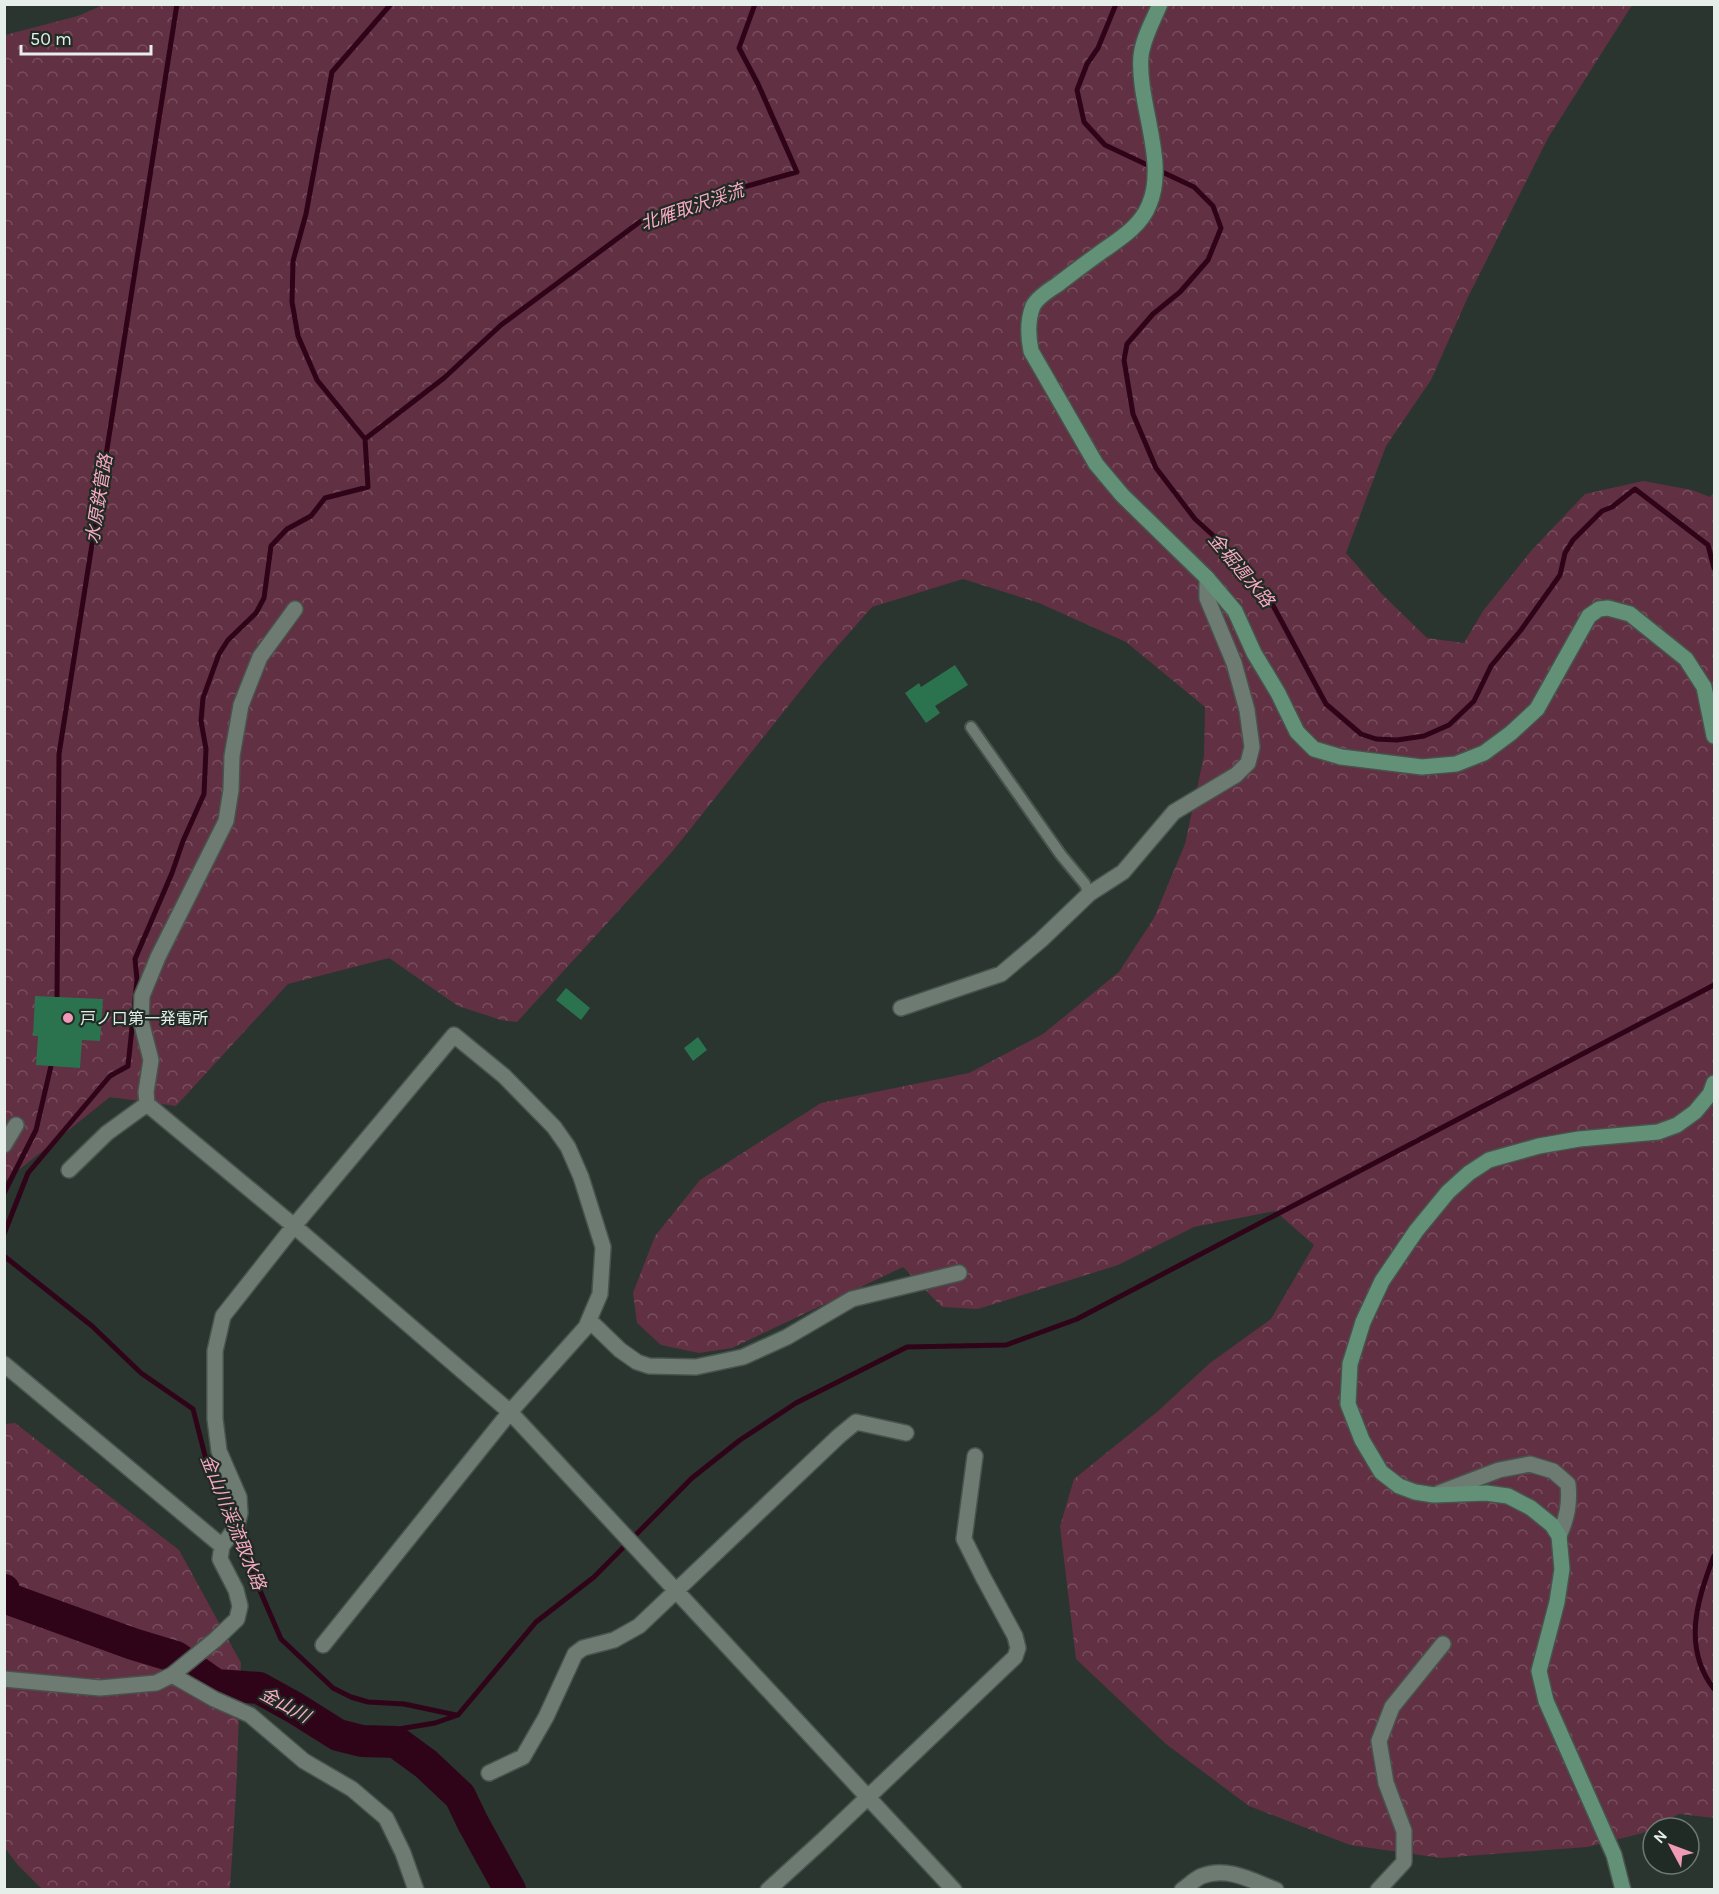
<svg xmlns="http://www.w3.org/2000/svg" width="1719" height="1894" font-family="Karla,'Noto Sans JP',sans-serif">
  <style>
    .forest { fill: url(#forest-crowns) }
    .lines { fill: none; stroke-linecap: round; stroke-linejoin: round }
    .stream { stroke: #300418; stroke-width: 5 }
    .river { stroke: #300418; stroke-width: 32 }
    .building { fill: #2b734e }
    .lane-casing { stroke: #48534d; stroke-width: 14 }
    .street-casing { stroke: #48534d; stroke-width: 18 }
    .secondary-casing { stroke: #48534d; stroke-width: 18 }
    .lane { stroke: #6d7b72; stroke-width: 10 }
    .street { stroke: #6d7b72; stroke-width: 15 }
    .secondary { stroke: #639178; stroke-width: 15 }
    .poi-dot { fill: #f09ab7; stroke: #1f2b24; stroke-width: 2 }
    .labels { text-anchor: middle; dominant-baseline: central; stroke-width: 4.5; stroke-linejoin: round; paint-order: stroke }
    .poi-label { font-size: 16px; fill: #e6eee9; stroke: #1f2b24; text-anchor: start }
    .water-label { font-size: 18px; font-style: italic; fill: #faaac4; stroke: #1f2b24 }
  </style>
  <defs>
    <pattern id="forest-crowns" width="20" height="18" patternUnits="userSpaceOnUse" patternTransform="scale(1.5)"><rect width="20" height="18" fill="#623043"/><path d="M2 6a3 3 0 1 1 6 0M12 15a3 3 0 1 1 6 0" fill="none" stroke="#784e5e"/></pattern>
  </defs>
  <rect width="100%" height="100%" fill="#29352e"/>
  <!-- forest -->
  <path class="forest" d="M105,4L1632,5L1548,138L1467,299L1431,380L1386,446L1346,553L1382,594L1427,638L1464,643L1483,611L1531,551L1585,494L1643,481L1692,490L1710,497L1714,493V1818L1679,1814L1643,1833L1587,1847L1441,1858L1350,1845L1249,1806L1166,1744L1076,1659L1060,1526L1074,1479L1157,1412L1210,1363L1271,1319L1314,1245L1275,1211L1194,1227L1118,1265L978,1309L942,1307L903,1267L732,1348L699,1353L661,1345L637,1323L633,1293L655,1236L700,1180L821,1103L969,1073L1043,1034L1119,972L1154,918L1185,844L1204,756L1205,707L1126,642L1039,603L963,579L872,607L820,666L672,852L517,1022L501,1020L458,1006L389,958L288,984L176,1106L110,1097L5,1181V35L78,16Z
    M15,1423L179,1550L241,1663L236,1793L230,1889H42L17,1864L5,1848L4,1424Z"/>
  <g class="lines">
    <!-- stream -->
    <path class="stream" d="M1116,4L1098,48L1087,64L1077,90L1084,122L1105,145L1194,187L1213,206L1221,228L1208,260L1180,292L1153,314L1127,344L1124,360L1133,414L1156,468L1195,519L1228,549L1269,598L1326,704L1361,734L1376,739L1397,740L1424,736L1449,725L1474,701L1491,666L1521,630L1560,575L1565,553L1573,540L1602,511L1612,507L1635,489L1708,545L1714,568
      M365,439L444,378L501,325L641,221L733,190L797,172L758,84L739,48L755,4
      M57,997L59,754L177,4
      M4,1193L36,1130L51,1066
      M4,1234L28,1173L110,1076L128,1066L137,980L135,959L172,873L183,841L204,794L206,749L201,721L203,698L219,654L228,640L256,613L264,598L271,546L287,529L311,516L325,498L368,487L365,439L317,380L298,336L292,302L293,261L306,214L332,72L391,4
      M4,1256L92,1326L141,1373L193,1409L209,1471L224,1501L232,1524
      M235,1533L281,1639L333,1688L351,1697L368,1702L404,1704L456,1715
      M1714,1556C1697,1599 1682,1648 1714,1689
      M377,1741L399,1729L435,1723L458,1715L536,1622L594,1577L692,1478L740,1440L796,1403L907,1347L1006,1345L1077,1319L1714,985"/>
    <!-- river -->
    <path class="river" d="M4,1590L6,1598L133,1644L176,1657L216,1685L259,1688L295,1708L338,1735L362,1741L396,1742L426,1764L460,1796L473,1823L510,1890"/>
  </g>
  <!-- building -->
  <path class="building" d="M955,665L968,685L935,706L940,713L926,723L905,693L919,683L921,687Z
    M566,988L590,1008L581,1020L556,1000Z
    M35,996L103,999L100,1041L82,1040L80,1068L36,1065L38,1036H33Z
    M698,1037L707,1050L693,1061L684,1048Z"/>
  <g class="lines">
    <defs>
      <path id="lane" d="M971,727L1061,855L1085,884L1089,894"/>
      <path id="street" d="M901,1008L1001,974L1041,940L1089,894L1123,872L1174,812L1236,775L1248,763L1252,747L1247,710L1234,663L1207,598V578
        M147,1104L294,1226L510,1412L954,1890
        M4,1145L16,1125
        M69,1170L107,1133L147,1104L146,1092L151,1060L141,1021L142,996L158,957L226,821L231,790L232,756L241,705L260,657L295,609
        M589,1320L620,1350L637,1362L649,1366L696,1367L743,1357L787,1337L852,1299L959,1273
        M4,1364L222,1546
        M1439,1493L1499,1470L1530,1464L1553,1471L1568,1484C1570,1504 1567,1518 1559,1536
        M172,1675L214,1699L250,1715L304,1761L352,1789L386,1818L403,1853L416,1890
        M4,1679L100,1688L156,1683L172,1675L215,1640L237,1619L240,1606L236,1590L220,1559L222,1546L237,1526L240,1513L239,1497L219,1451L215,1419V1351L223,1316L294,1226L454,1035L504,1076L554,1127L568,1147L581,1177L603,1247L600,1294L586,1327L510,1412L323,1645
        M489,1773L523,1757L546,1717L575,1654L583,1648L614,1640L639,1626L839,1436L856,1422L906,1433
        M768,1890L824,1839L1015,1657L1018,1648L1015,1636L983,1577L964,1539L975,1456
        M1182,1890C1189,1885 1195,1879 1202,1876C1227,1866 1253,1881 1276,1890
        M1378,1890L1404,1862V1831L1386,1783L1379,1741L1392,1707L1443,1644"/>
      <path id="secondary" d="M1160,4C1153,21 1143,38 1141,56C1137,102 1168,162 1149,205C1140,228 1116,241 1097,255C1083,265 1070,275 1057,285C1049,290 1037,298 1033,306C1027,321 1028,336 1031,351L1096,464L1122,495L1207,578L1235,611L1254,653L1278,693L1297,732L1314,749L1341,757L1422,767L1456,764L1484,753L1511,733L1537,709L1589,616L1599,609L1608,608L1630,614L1686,659L1704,687L1714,736
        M1623,1890L1614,1855L1546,1701L1539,1671L1557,1602L1562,1569L1559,1536L1552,1525L1531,1508L1508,1496L1486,1493L1434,1495L1415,1492L1399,1486L1381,1472L1362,1440L1348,1404L1350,1364L1363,1322L1382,1281L1416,1231L1448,1192L1469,1173L1489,1160L1539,1146L1579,1139L1658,1132L1677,1125L1695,1112L1710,1094L1714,1083"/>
    </defs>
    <!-- lane casing -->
    <use href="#lane" class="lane-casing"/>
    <!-- street casing -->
    <use href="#street" class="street-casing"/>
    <!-- secondary casing -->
    <use href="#secondary" class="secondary-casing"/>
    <!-- lane -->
    <use href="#lane" class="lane"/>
    <!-- street -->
    <use href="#street" class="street"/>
    <!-- secondary -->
    <use href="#secondary" class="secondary"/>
  </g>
  <!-- markers -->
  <circle class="poi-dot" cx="68" cy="1018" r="6"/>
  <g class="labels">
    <!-- poi labels -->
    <g class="poi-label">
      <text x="80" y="1018">戸ノ口第一発電所</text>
    </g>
    <!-- water labels -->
    <g class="water-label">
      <text transform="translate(692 207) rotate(-19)">北雁取沢渓流</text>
      <text transform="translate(99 499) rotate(-81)">水原鉄管路</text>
      <text transform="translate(1241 570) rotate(50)">金堀週水路</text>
      <text transform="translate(233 1522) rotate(68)">金山川渓流取水路</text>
      <text transform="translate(285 1705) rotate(29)">金山川</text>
    </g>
  </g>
  <!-- border -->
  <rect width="1719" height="1894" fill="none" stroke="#e6eee9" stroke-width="12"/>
  <!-- north arrow -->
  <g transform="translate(1671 1846) rotate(311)"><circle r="28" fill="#1f2b24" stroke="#6f7973" stroke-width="1.5"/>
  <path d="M0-4.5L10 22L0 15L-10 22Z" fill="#f09ab7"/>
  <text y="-9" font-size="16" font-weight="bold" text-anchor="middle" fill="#e6eee9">N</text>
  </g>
  <!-- scale -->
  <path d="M21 45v9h130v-9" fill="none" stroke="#e6eee9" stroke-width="3"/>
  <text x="30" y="45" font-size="18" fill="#e6eee9" stroke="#1f2b24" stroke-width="4.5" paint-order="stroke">50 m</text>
</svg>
